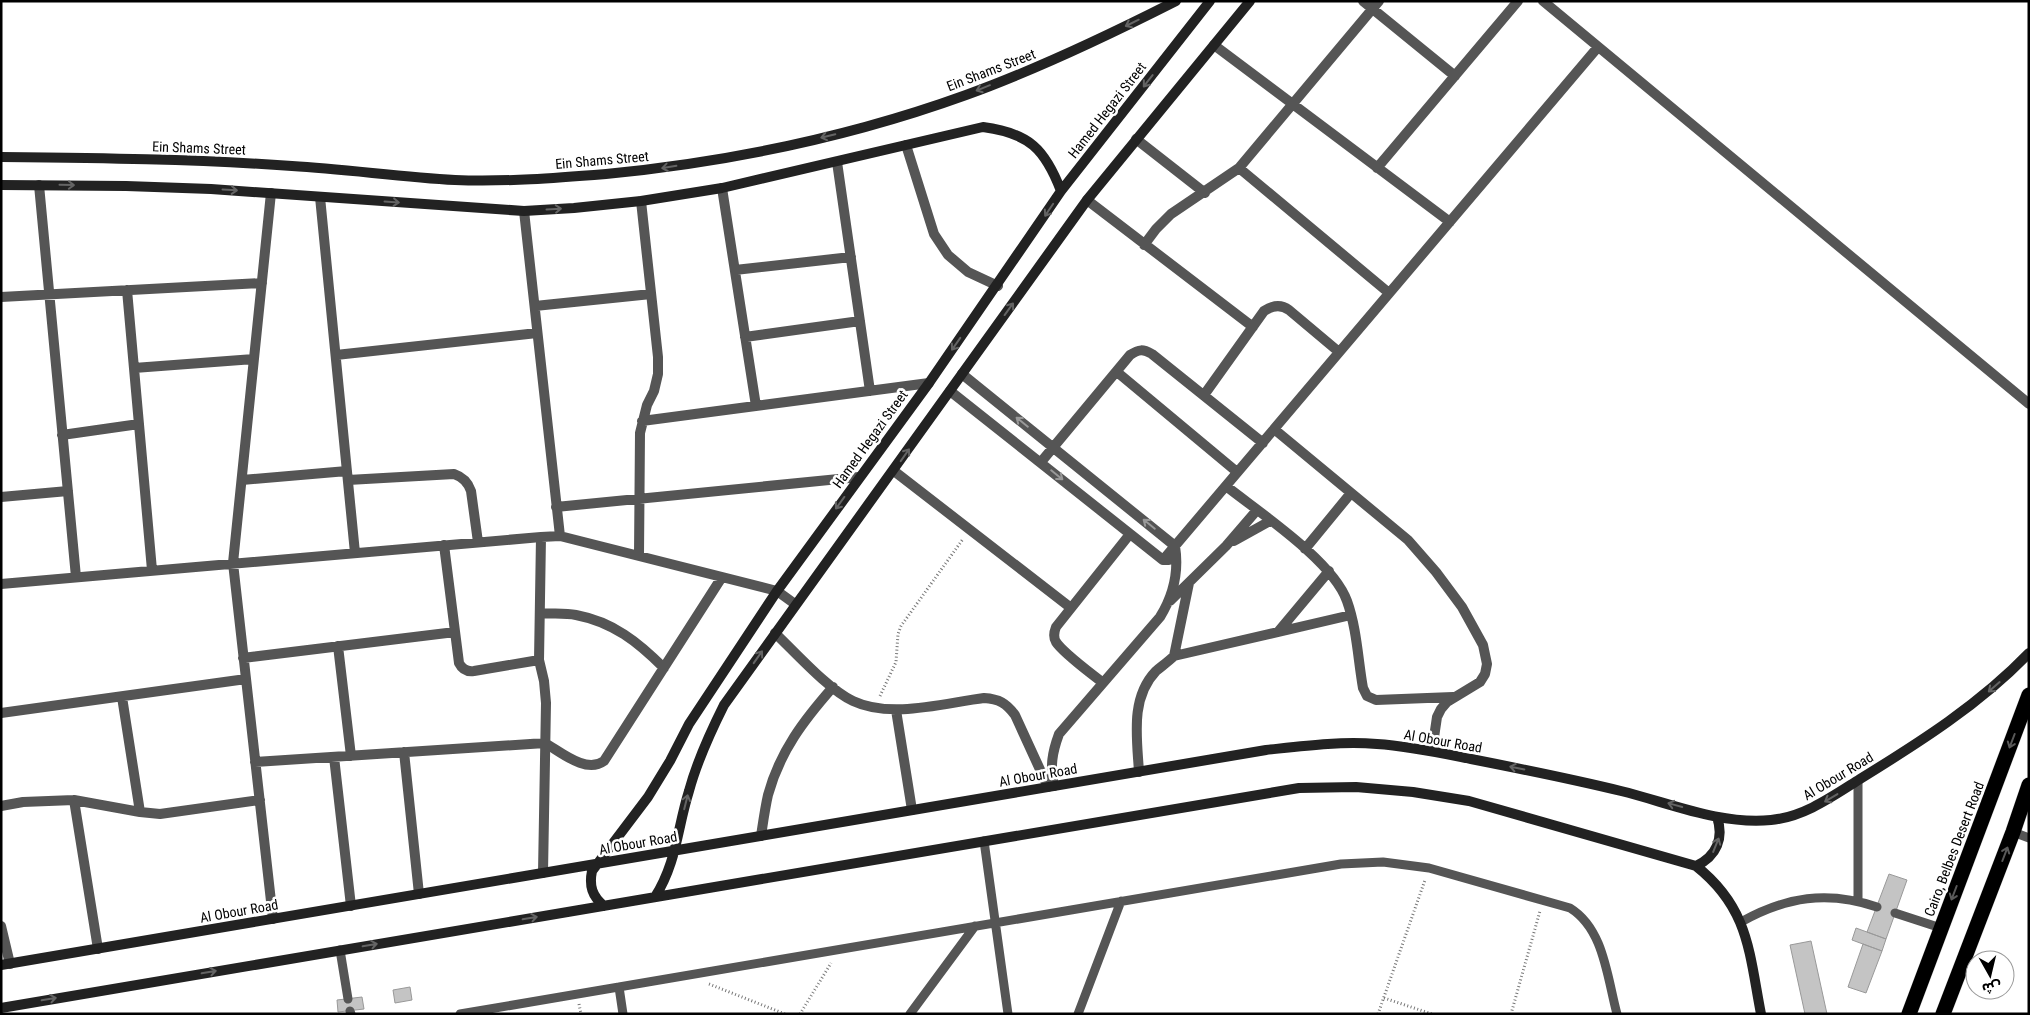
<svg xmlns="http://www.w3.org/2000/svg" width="2030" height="1015" font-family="'Roboto Condensed','Noto Sans Arabic',sans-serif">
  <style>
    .building { fill: #c4c4c4; stroke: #999 }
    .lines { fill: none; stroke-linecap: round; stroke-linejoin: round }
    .highway-casing { stroke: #dbdbdb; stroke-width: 16 }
    .path { stroke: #777; stroke-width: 3; stroke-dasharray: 1 2.5; stroke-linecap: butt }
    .lane { stroke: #555; stroke-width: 9 }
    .street { stroke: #555; stroke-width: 10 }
    .secondary { stroke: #222; stroke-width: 10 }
    .highway { stroke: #000; stroke-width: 15 }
    .oneway { stroke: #646464 }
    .oneway2 { stroke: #999 }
    .oneway3 { stroke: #595959 }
    .labels { text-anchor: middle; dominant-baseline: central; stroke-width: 5; stroke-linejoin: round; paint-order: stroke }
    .street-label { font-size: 14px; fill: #000; stroke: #fff }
  </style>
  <rect width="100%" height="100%" fill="#fff"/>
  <!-- building -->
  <path class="building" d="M1889,874L1907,880L1886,939L1867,932Z
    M1856,928L1886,939L1882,951L1852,940Z
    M1811,941L1827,1014H1805L1790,945Z
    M1863,944L1882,951L1866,993L1848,987Z
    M410,987L412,1000L395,1003L393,990Z
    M362,997L364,1009L338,1012L337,1000Z"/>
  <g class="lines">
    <defs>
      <path id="highway" d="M1909,1014L2029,695
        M1943,1014L2013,832L2029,785"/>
    </defs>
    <!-- highway casing -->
    <use href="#highway" class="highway-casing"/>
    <!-- path -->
    <path class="path" d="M880,696L896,662L898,634L901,626L963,539
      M709,984L785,1014
      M1384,998L1432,1014
      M579,1004L581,1014
      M800,1014L831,963
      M1378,1014L1425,880
      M1511,1014L1540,911"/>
    <!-- lane -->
    <path class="lane" d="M2013,832L2029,838
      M984,841L1008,1014
      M1858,900V781
      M1895,913L1941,928
      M1741,922C1786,897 1827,890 1877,907
      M340,950L348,999
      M619,987L623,1014
      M350,1011L351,1014
      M460,1014L1341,864L1383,862L1429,868L1570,908C1604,929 1607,977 1617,1014
      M910,1014L975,926
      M1078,1014L1121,901"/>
    <!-- street -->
    <path class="street" d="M1363,1L1455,76
      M1543,1L2029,404
      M1214,45L1450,222
      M1136,139L1205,193
      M906,145L934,234L948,255L968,272L998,286
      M837,162L870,391
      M1239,168L1389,293
      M1377,168L1518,1
      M39,185L76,577
      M722,188L756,406
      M271,193L233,563L273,919
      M320,197L355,553
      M1087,200L1253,327
      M524,211L560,536
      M1144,245L1156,229L1171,214L1239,168L1379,1
      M735,270L851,257
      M127,290L152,570
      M1,297L262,283
      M535,306L651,294
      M745,337L860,321
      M336,355L537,333
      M134,368L254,359
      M1117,372L1237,472
      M962,374L1175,546C1179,571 1173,596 1160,617L1059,734C1052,753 1050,766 1054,786
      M950,391L1163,560H1169
      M1204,395L1264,311C1273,305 1281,304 1289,310L1339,352
      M642,421L929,383
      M1274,429L1408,540L1436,572L1462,607L1483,645L1487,664L1485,674L1480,682L1447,702L1441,709L1437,717L1432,751
      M62,435L139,424
      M1041,462L1130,355C1139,349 1143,349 1152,354L1263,443
      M894,471L1071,608
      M242,480L347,471
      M348,480L454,474C463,477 468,482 471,491L478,542
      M1226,486C1260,513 1333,561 1347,601C1357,629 1358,660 1363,688L1367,696L1376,700L1453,697
      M1,497L68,491
      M556,507L859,477
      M541,537L539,660L544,681L546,703L543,873
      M1234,541L1270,521
      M444,545L459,663C462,669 467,672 474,671L539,660
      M1305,549L1351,493
      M639,555L640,433L647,405L654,391L658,374V357L641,201
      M1163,560L1598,47
      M1,584L541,537L560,536L777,591L795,604
      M1170,601L1226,546L1257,510
      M541,613C553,614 565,613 576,615C613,622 638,642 664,668
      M1278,632L1329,571
      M775,633C795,652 829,690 853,701C891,719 944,703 984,698C999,699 1006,703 1015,715L1048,787
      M338,646L351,756
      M1174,656L1189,583
      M243,658L455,632
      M1103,683C1092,674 1063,653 1056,642C1053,637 1054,632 1056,627L1130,534
      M122,697L140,812
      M896,710L912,810
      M1,713L246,679
      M404,752L419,894
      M334,757L351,906
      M255,762L545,743C561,752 586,774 604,761L722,577
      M1139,772C1137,738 1130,698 1156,671C1162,666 1169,661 1174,656L1351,615
      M74,800L98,949
      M1,806L23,802L74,800L140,812L160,814L260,800
      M761,836C763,823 765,808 768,795C780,751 804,720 833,687
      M1,926L10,964"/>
    <!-- secondary -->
    <path class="secondary" d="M1,157C98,158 195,159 292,166C346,169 400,177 455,180C505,182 556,178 606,174C728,162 850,137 966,95C1038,69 1107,36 1176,1
      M1,185L126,186L211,189L524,211L574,208L641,201L722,188L983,127C1029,133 1045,149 1061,191
      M1696,866C1717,856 1724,838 1717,817
      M655,897C677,862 677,829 689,791C697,761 710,733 724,705L1087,200L1250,1
      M604,906C592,896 589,886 592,871L648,797L670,761L689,724L777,591L929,383L1061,191L1210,1
      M1,965L1266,750C1303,746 1340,741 1377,744C1409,746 1441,753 1471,759C1522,769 1572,779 1621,791C1670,803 1720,825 1771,820C1804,817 1833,796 1860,779C1920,742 1980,704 2029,653
      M1,1008L1299,788L1356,787L1413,792L1469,801L1696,866C1749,908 1749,952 1761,1014"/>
    <!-- highway -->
    <use href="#highway" class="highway"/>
  </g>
  <!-- one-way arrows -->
  <defs><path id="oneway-shaft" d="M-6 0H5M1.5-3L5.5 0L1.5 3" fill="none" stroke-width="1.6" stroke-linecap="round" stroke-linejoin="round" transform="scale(1.25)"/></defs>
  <g class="oneway">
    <use href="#oneway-shaft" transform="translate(1132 23) rotate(154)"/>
    <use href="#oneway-shaft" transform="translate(1148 81) rotate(128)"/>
    <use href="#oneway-shaft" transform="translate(983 88) rotate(158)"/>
    <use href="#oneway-shaft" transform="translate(828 136) rotate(167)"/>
    <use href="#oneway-shaft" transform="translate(669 167) rotate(171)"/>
    <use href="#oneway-shaft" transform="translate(67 185) rotate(1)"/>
    <use href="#oneway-shaft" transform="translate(230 190) rotate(3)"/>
    <use href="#oneway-shaft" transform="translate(392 202) rotate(4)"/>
    <use href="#oneway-shaft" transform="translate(554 209) rotate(-3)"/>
    <use href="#oneway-shaft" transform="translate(1049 210) rotate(124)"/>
    <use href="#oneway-shaft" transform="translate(1009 309) rotate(-54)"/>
    <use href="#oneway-shaft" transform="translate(956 344) rotate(125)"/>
    <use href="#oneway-shaft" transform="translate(905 455) rotate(-55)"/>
    <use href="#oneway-shaft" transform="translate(840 503) rotate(126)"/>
    <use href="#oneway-shaft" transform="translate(758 657) rotate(-55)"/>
    <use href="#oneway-shaft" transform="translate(1994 687) rotate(139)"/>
    <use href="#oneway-shaft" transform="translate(1517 768) rotate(-169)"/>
    <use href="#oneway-shaft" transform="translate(1831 798) rotate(149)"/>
    <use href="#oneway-shaft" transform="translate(686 802) rotate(-76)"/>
    <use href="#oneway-shaft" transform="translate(1675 805) rotate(-165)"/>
    <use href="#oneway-shaft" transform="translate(1716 845) rotate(-68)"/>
    <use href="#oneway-shaft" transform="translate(530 918) rotate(-10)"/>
    <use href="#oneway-shaft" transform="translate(370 945) rotate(-10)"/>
    <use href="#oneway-shaft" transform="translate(209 972) rotate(-10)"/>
    <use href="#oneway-shaft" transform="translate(49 999) rotate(-10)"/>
  </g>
  <g class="oneway2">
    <use href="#oneway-shaft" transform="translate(1022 422) rotate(-141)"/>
    <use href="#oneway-shaft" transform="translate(1057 475) rotate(39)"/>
    <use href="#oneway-shaft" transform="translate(1149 524) rotate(-141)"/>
  </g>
  <g class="oneway3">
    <use href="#oneway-shaft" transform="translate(2012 741) rotate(111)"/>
    <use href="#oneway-shaft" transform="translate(2005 854) rotate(-69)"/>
    <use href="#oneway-shaft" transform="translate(1954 893) rotate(111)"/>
  </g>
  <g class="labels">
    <!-- street labels -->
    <g class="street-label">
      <text transform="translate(991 70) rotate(-21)">Ein Shams Street</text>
      <text transform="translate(1107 110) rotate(-52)">Hamed Hegazi Street</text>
      <text transform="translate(199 148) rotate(2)">Ein Shams Street</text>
      <text transform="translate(602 160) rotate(-5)">Ein Shams Street</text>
      <text transform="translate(870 439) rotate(-54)">Hamed Hegazi Street</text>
      <text transform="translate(1443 741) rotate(10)">Al Obour Road</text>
      <text transform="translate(1038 775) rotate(-10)">Al Obour Road</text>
      <text transform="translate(1838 776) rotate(-31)">Al Obour Road</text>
      <text transform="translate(638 843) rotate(-10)">Al Obour Road</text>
      <text transform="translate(1954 849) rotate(-69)">Cairo, Belbes Desert Road</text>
      <text transform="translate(239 911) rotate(-10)">Al Obour Road</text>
    </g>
  </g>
  <!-- border -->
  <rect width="2030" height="1015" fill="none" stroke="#000000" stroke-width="5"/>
  <!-- north arrow -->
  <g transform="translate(1990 975) rotate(172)"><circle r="24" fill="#ffffff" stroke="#999999"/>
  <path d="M0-4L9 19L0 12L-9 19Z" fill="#000000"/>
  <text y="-8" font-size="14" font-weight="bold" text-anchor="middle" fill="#000000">ش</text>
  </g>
</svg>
